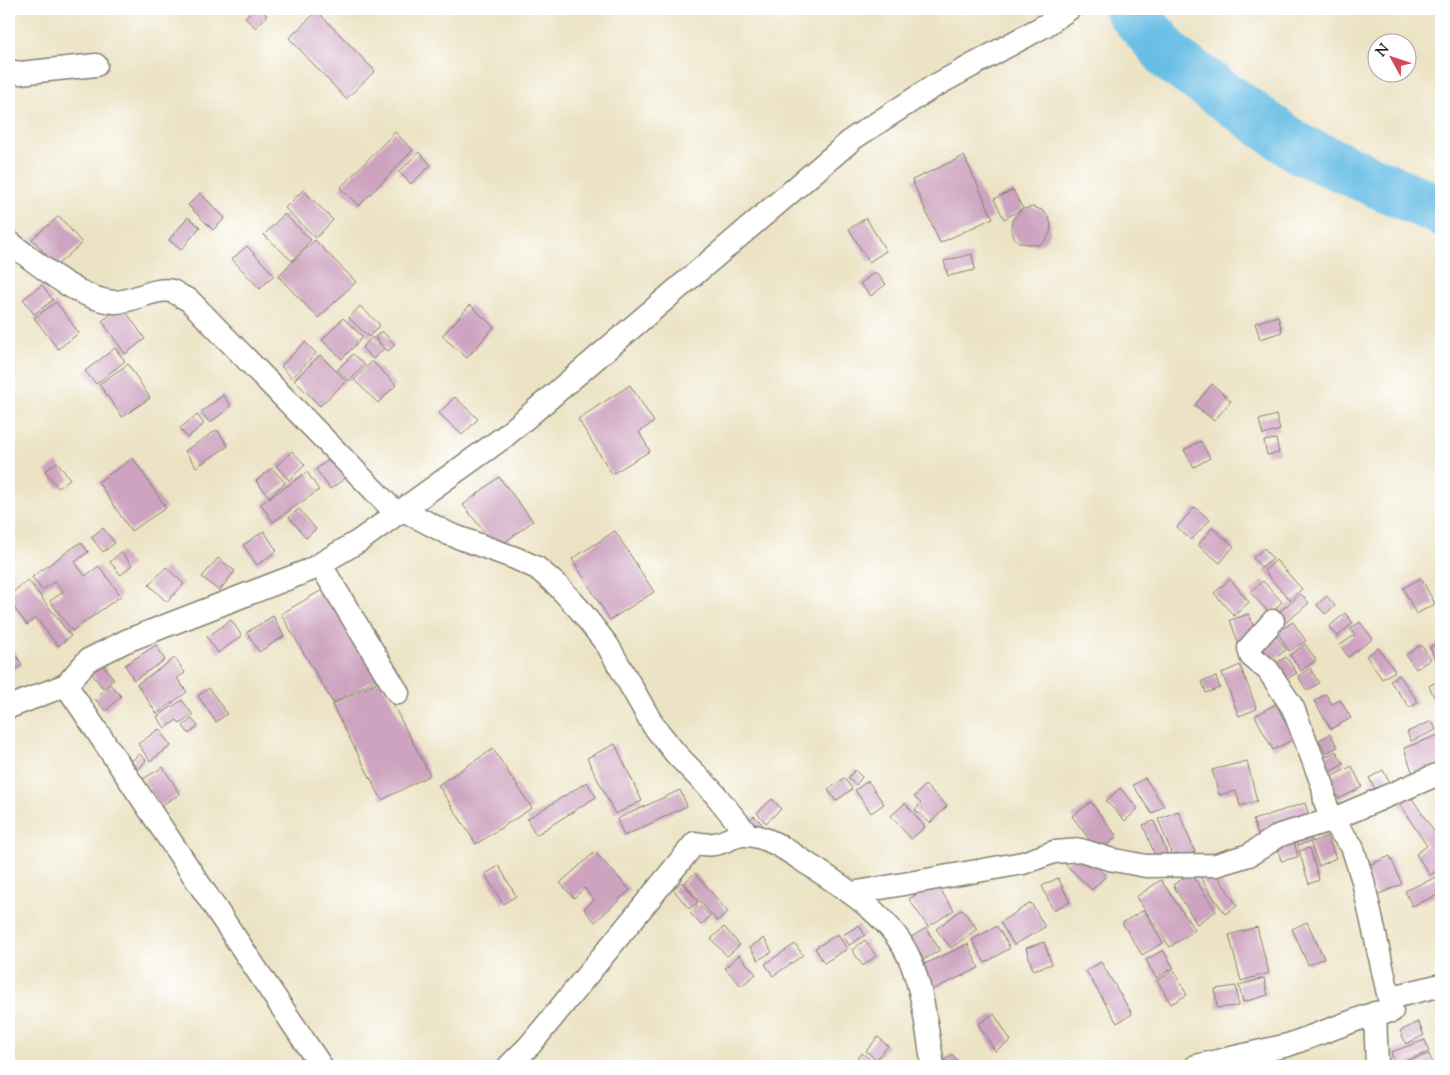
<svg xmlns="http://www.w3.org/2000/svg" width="1450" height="1075" font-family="'Sorts Mill Goudy',serif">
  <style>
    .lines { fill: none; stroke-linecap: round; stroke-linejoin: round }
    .river { stroke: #69bee5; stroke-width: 50 }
    .building { fill: #cda3bf }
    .street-casing { stroke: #848070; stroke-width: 25 }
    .street { stroke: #fff; stroke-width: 22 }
  </style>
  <rect width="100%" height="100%" fill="#fff"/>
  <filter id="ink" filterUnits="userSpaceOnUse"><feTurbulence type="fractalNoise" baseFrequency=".02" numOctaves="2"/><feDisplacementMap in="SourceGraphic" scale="10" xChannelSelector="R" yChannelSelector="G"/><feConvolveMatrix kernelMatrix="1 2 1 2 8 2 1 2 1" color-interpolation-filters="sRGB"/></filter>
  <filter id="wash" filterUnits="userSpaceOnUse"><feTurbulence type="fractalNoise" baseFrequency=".0096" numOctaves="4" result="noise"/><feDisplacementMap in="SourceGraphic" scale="20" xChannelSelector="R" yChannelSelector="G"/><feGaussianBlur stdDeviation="1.12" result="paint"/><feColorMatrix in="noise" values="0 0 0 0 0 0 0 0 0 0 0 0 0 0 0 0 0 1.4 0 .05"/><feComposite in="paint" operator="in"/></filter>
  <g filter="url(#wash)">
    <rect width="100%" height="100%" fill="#ece3c4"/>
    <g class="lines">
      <!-- river -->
      <path class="river" d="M1129,9L1173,60L1300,149L1441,211"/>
    </g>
    <g id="blocks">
      <!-- building -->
      <path class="building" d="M253,9H260L267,15L256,28L245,18Z
        M317,11L375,71L346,99L289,38Z
        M395,132L413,150L359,206L340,188Z
        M419,152L431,165L411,184L399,172Z
        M964,156L993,218L940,243L912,180Z
        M303,190L333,220L316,238L285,208Z
        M1013,190L1023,209L1033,207L1042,210L1048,216L1051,224L1050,233L1045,241L1038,245L1020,243L1014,237L1011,229L1012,220L1022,209L1004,219L994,199Z
        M200,193L225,218L213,230L188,205Z
        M284,214L311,240L292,261L264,235Z
        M59,216L82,243L56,266L32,239Z
        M188,217L200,227L181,250L169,240Z
        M866,218L886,251L869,262L849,229Z
        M315,240L356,282L318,318L278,276Z
        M247,246L274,275L260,289L232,259Z
        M972,254L975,270L948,276L944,261Z
        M875,272L886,284L871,296L860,284Z
        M42,285L53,300L34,314L23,299Z
        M56,302L79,333L58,349L34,318Z
        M470,305L494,327L467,358L442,336Z
        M122,306L145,339L125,354L102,321Z
        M360,306L380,325L369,337L349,318Z
        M1278,316L1282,332L1260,339L1255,323Z
        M343,318L363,337L342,359L322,340Z
        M382,331L395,345L388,351L375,337Z
        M372,337L384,349L373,359L362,348Z
        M305,342L316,353L292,378L281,366Z
        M115,348L125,361L96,384L85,371Z
        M353,354L365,365L349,381L337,370Z
        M320,355L346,381L320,406L294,380Z
        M372,361L396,385L378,403L354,380Z
        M128,364L150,398L122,417L99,384Z
        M1212,384L1231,401L1214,421L1195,405Z
        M630,385L654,422L639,432L650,451L612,474L578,419Z
        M223,395L231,406L210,423L201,412Z
        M455,397L478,419L462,435L439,413Z
        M197,415L204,424L187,438L180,428Z
        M1276,415L1280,430L1263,435L1259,420Z
        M217,430L228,446L196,467L185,451Z
        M1276,439L1279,453L1267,455L1264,441Z
        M1201,441L1210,458L1194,467L1184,450Z
        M292,451L305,465L289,480L276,466Z
        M333,457L347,477L330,489L316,469Z
        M133,458L166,508L131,531L98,482Z
        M57,462L70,479L58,488L45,471Z
        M272,468L285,483L269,497L256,481Z
        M307,472L319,490L273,522L261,504Z
        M499,477L533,521L497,548L463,505Z
        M1195,507L1210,520L1191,540L1177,527Z
        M299,509L316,529L306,538L289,517Z
        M103,528L115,543L103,552L91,537Z
        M1212,528L1234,546L1220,563L1198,545Z
        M264,531L277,551L257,565L243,545Z
        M615,531L654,592L610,620L572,559Z
        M81,542L88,552L75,562L85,576L99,566L121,596L72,631L50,601L63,592L55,581L42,590L32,577Z
        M1264,548L1273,559L1262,568L1253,558Z
        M121,552L132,565L121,575L110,562Z
        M218,558L235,571L219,591L202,577Z
        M1276,560L1302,589L1290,600L1264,571Z
        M166,567L184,584L167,602L149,585Z
        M1421,578L1435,604L1416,614L1403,588Z
        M1230,579L1249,602L1234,616L1214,593Z
        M28,580L71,636L58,646L36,618L27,625L9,601V595Z
        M1263,581L1282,602L1270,614L1250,592Z
        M327,587L379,677L333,703L281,614Z
        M1301,594L1309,603L1283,625L1275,615Z
        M1327,596L1335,606L1325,614L1317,605Z
        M1345,613L1353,623L1337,637L1329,627Z
        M1249,614L1257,636L1238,642L1230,620Z
        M273,616L284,636L259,652L247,632Z
        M231,620L242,636L218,653L207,637Z
        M1293,622L1306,641L1289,651L1277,632Z
        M1360,622L1373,639L1348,657L1340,645L1355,635L1350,629Z
        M1274,632L1286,650L1271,661L1259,642Z
        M9,642L22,665L9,673Z
        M1441,642V661L1436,663L1430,647Z
        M1305,644L1316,660L1301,671L1290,655Z
        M156,645L165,660L134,680L125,665Z
        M1421,645L1431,659L1416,669L1406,655Z
        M1378,648L1395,671L1382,679L1366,656Z
        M1286,657L1297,673L1287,679L1276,663Z
        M175,658L185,673L177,678L187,692L157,714L137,684Z
        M102,664L114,679L103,688L91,673Z
        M1240,665L1257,709L1239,716L1222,673Z
        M1310,668L1319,683L1307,691L1298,676Z
        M1399,675L1418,702L1410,708L1390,681Z
        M1216,677L1220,688L1206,693L1202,681Z
        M1441,679V698L1436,701L1429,686Z
        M380,680L430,775L382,800L332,705Z
        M110,684L121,696L106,711L95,699Z
        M209,688L227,714L216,722L198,696Z
        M1326,694L1332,704L1340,700L1351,718L1331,729L1314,701Z
        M182,700L193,715L180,724L177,720L165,728L157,717Z
        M1276,704L1294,739L1273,750L1255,716Z
        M192,719L198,726L189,734L183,726Z
        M1432,721L1436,730L1411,741L1407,732Z
        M159,729L171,746L150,761L138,744Z
        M1330,734L1338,747L1326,753L1319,740Z
        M1439,735L1441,763L1413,774L1404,748Z
        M615,744L642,801L615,814L587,758Z
        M493,749L532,808L476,844L438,785Z
        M1336,751L1344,764L1328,773L1320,760Z
        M139,754L146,760L139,769L131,762Z
        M1247,761L1257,801L1240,806L1236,791L1219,795L1212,770Z
        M1352,766L1362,787L1339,799L1329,778Z
        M163,767L180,794L160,806L143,779Z
        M855,770L862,777L856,785L848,778Z
        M1383,770L1392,788L1378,795L1369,778Z
        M844,778L852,789L836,801L828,790Z
        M1145,778L1164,806L1152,814L1133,785Z
        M868,781L884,804L871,813L855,790Z
        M587,782L596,797L536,835L527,819Z
        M925,785L947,806L930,823L915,810L921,803L914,797Z
        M1120,788L1138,809L1125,821L1106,801Z
        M680,790L687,806L624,836L617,819Z
        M1409,794L1441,842V868L1430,875L1416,854L1427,846L1398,802Z
        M772,799L781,809L766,823L757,813Z
        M1091,802L1117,837L1098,851L1072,816Z
        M905,803L925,827L911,839L891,816Z
        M1305,803L1311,821L1259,838L1253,820Z
        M1178,811L1195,852L1175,861L1158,819Z
        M754,816L763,825L755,832L746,823Z
        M1154,821L1169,858L1158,863L1143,825Z
        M1309,831L1312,842L1327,836L1336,858L1319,866L1310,842L1298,845L1295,834Z
        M1293,836L1298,857L1281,861L1276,840Z
        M1310,848L1319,880L1309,884L1299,851Z
        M1079,850L1106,876L1092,890L1065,864Z
        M595,852L630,890L595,922L584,909L594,900L584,888L574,898L560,883Z
        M1390,856L1402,884L1377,895L1364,867Z
        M1211,865L1237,906L1225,914L1198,874Z
        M499,866L516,896L503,904L485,874Z
        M695,873L728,912L717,921L684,883Z
        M1191,873L1216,911L1197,924L1173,885Z
        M1441,875V903L1438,895L1412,906L1405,891Z
        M1058,878L1070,902L1053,910L1042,886Z
        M1161,880L1195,930L1170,947L1136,897Z
        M682,882L698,902L689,909L673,889Z
        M935,882L954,910L928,927L909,899Z
        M1031,903L1045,927L1014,945L1000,922Z
        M699,905L710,916L701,925L690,913Z
        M962,909L977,929L951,948L936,929Z
        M1144,910L1163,943L1142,955L1122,923Z
        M1307,922L1324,958L1308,965L1292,929Z
        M859,925L865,935L849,945L843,935Z
        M997,926L1010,948L985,963L972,940Z
        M724,927L740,945L727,956L711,939Z
        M1257,927L1269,973L1241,981L1229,935Z
        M926,928L940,950L918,963L905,941Z
        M838,934L847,949L824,963L815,948Z
        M764,938L772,952L758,960L750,947Z
        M865,940L876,956L863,966L852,950Z
        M1044,942L1052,964L1033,970L1026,948Z
        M795,944L803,955L773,976L765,964Z
        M968,944L979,968L927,992L916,968Z
        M1163,950L1174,968L1156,978L1146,960Z
        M739,955L756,974L741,986L725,968Z
        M1101,962L1132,1014L1117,1023L1086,971Z
        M1174,971L1187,995L1171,1004L1157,980Z
        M1264,978L1268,995L1243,1002L1239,985Z
        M1236,986L1238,1006L1217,1008L1215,989Z
        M994,1014L1011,1041L995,1051L978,1024Z
        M1418,1022L1424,1035L1406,1044L1400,1031Z
        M878,1037L888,1046L876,1060L866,1051Z
        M1425,1040L1429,1052L1395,1064L1391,1052Z
        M862,1053L874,1063L871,1066H858L854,1062Z
        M952,1054L962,1066H938Z
        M1429,1054L1433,1065L1393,1066Z"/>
    </g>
  </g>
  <g filter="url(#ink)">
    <use href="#blocks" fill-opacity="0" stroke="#848070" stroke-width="1"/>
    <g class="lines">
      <defs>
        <path id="street" d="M9,71L20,73L96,65
          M9,242C37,263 79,300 115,302C133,302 154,287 172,291C177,293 183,298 189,300L397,514
          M403,510L449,534L515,558L537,568L558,586L580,610L608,646L653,725L676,754L714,793L748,835
          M320,564L398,693
          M1273,621L1249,648L1251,656L1268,670L1293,708L1323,786L1325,801L1331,820L1352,846L1363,881L1389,998
          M66,685L321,1066
          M9,707L66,685L88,660L126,641L310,570L359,541L504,437L854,138L931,88L1046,25L1069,9
          M852,893L1023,863L1054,852L1081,850L1109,859L1146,866L1216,865L1249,855L1280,835L1331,820L1441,773
          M1375,1013L1377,1066
          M509,1066L530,1045L695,843C701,844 709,845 714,844C726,843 733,834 746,835C770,836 792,854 811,866C849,891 893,918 911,962C924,995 927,1032 933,1066
          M1196,1066L1288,1045L1375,1013L1392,1011L1389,998L1441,985"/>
      </defs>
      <!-- street casing -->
      <use href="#street" class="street-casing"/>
      <!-- street -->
      <use href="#street" class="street"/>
    </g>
  </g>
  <!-- margin -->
  <rect width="1450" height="1075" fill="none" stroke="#fff" stroke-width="30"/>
  <!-- north arrow -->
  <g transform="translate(1392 58) rotate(310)"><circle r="24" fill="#ffffff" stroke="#a4a4a4"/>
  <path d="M0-4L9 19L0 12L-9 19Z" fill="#d1495b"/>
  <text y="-8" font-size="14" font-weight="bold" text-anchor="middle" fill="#1c1c1c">N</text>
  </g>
</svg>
